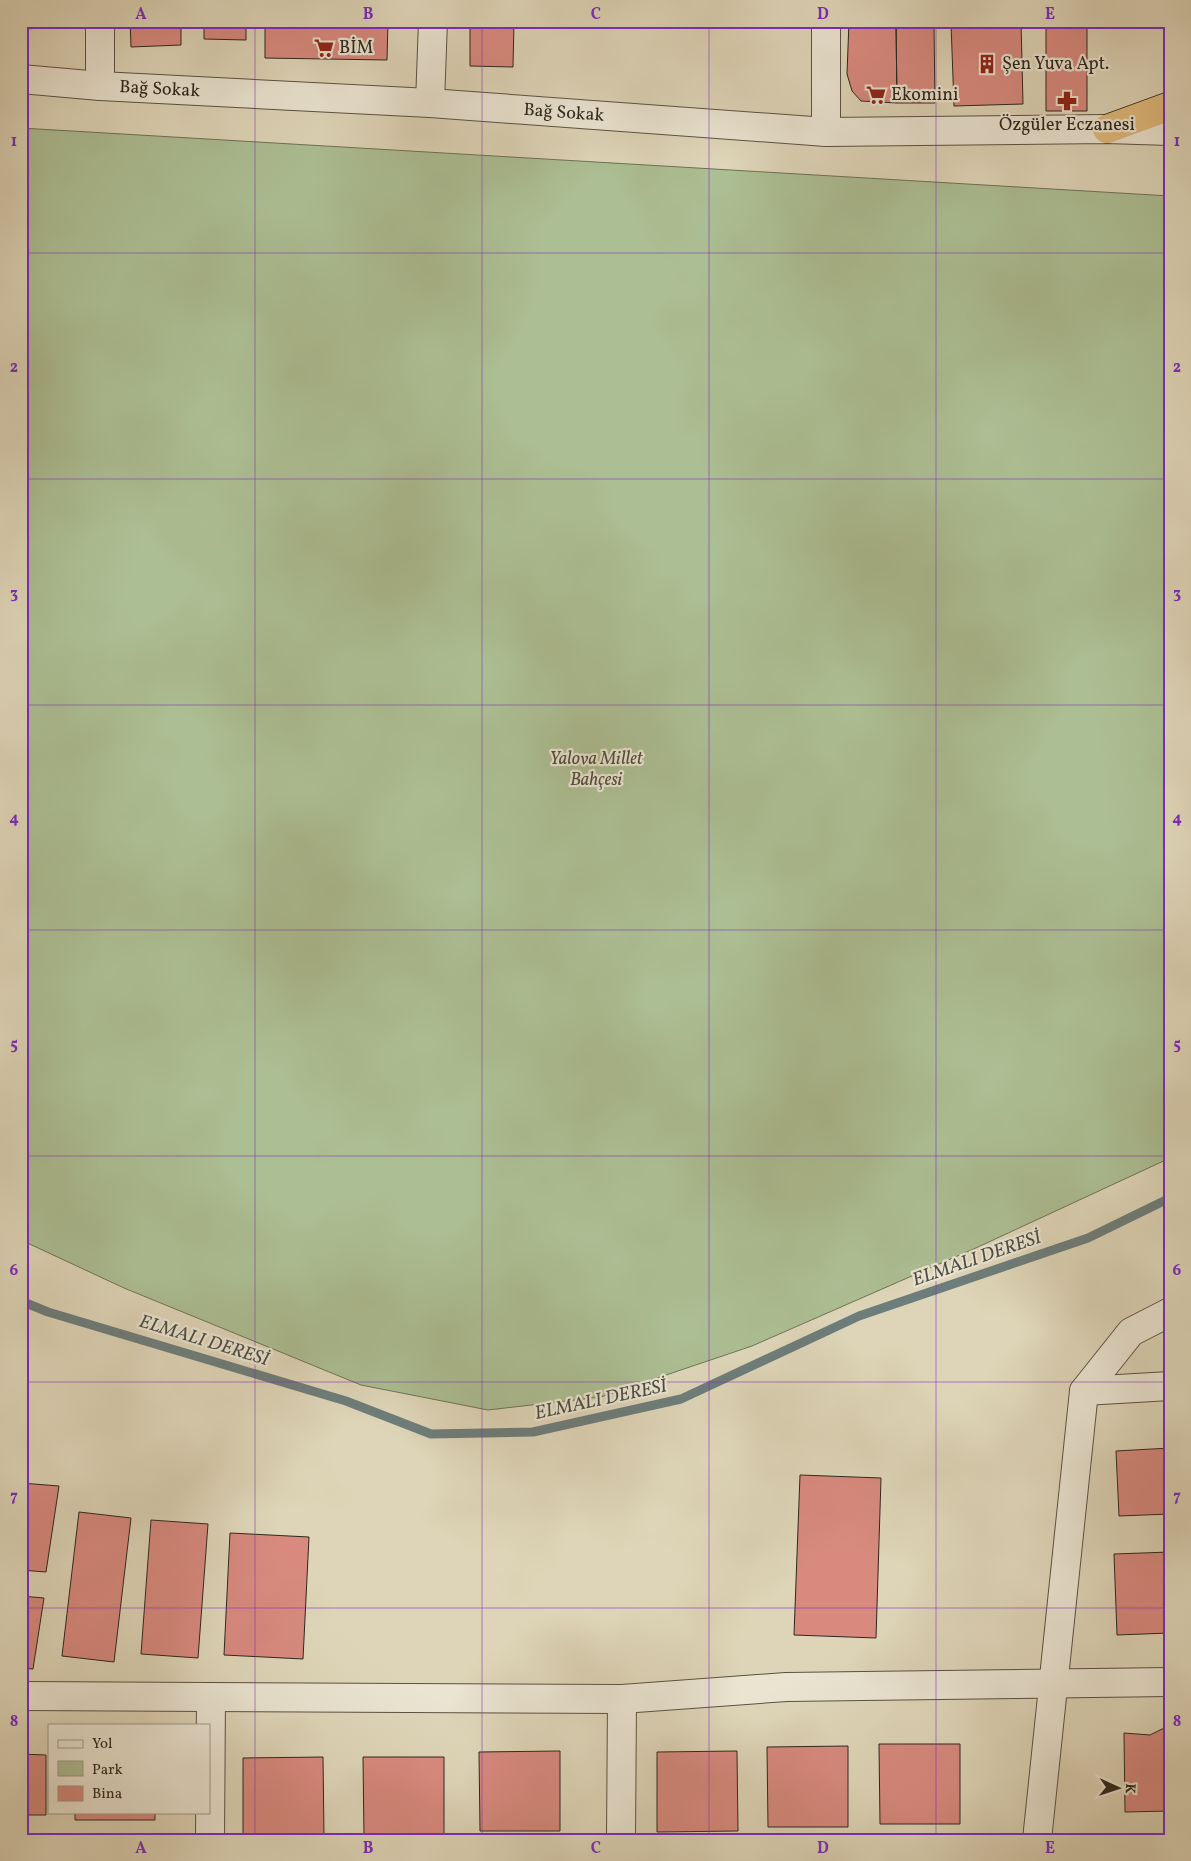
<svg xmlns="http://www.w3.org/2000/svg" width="1191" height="1861" font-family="Vollkorn,serif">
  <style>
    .green { fill: #acbe93; stroke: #6e7258 }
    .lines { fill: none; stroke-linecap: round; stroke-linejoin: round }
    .stream { stroke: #6d7d7b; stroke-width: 9 }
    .building { fill: #d88a7f; stroke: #2f271e }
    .street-casing { stroke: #5b5244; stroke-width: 30 }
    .highway-casing { stroke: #2f271e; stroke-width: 30 }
    .street { stroke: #eae4d1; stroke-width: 28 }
    .highway { stroke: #dfba7c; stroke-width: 28 }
    .grid { fill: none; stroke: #7b2cbf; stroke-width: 1; stroke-opacity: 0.55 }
    .labels { text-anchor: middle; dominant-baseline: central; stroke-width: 4.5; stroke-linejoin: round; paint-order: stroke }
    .poi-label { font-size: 18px; fill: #2f271e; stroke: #eae4d1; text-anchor: start }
    .street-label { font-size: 18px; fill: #2f271e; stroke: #eae4d1 }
    .park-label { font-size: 18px; font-style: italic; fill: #4e4d3b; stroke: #eae4d1 }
    .water-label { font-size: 19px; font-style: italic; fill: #494b45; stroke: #eae4d1 }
    .neatline { fill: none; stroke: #7b2cbf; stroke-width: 2 }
    .grid-label { font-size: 16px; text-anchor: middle; font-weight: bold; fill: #7b2cbf }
  </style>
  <rect width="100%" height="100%" fill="#ded5b8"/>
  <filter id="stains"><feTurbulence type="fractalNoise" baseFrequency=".004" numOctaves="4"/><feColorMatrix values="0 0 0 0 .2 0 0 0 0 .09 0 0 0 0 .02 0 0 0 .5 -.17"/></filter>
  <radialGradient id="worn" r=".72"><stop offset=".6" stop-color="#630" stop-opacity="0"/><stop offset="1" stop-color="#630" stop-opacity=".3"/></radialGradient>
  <!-- green -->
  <path class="green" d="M21,128L1170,196V1158L978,1247L752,1346L601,1397L488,1410L361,1385L124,1288L21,1240Z"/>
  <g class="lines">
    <!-- stream -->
    <path class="stream" d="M21,1301L48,1312L346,1401L431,1434L533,1432L681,1399L859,1316L1088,1238L1170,1198"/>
  </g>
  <!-- building -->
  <path class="building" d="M21,21H46V28L21,29Z
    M130,21H181V45L131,47Z
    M204,21H246V40L204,39Z
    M265,21H388L387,60L265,58Z
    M470,21H514L513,67L470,66Z
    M849,21H896L897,103L861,101L852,91L847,74Z
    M1021,21L1023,104L954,106L951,23Z
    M896,23L934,25L935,103H897Z
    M1046,28H1087V111H1046Z
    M1170,1448V1514L1119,1516L1116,1451Z
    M800,1475L881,1478L876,1638L794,1635Z
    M21,1483L59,1486L46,1572L21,1570Z
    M79,1512L131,1518L114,1662L62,1656Z
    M151,1520L208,1524L198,1658L141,1654Z
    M230,1533L309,1537L303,1659L224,1655Z
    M1170,1552V1633L1117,1635L1114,1554Z
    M21,1596L44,1598L33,1669L21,1668Z
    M1162,1729H1170V1811L1125,1812L1124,1733L1150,1735Z
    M879,1744H960V1824H880Z
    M848,1746V1827H768L767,1747Z
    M560,1751V1831H480L479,1752Z
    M737,1751L738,1831L657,1832V1752Z
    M21,1754L46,1755V1815H27L21,1820Z
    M323,1757L324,1837L243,1838V1758Z
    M363,1757H444V1836L364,1837Z
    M75,1812H155V1820H75Z"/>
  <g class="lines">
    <defs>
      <g id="street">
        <path id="s1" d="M21,79L100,86L430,103L826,132L1107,129L1170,131"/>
        <path d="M100,86V21"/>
        <path d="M430,103L433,21"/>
        <path d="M826,132V21"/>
        <path d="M1084,1391L1170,1386"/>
        <path d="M21,1696L622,1699L786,1687L1170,1682"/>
        <path d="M210,1840L211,1697"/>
        <path d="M621,1840L622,1699"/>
        <path d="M1037,1840L1084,1391L1131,1332L1170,1312"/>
      </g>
      <path id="highway" d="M1107,129L1170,106"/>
    </defs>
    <!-- street casing -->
    <use href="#street" class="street-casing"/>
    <!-- highway casing -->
    <use href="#highway" class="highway-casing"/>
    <!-- street -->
    <use href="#street" class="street"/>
    <!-- highway -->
    <use href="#highway" class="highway"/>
  </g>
  <!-- grid -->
  <path class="grid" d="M255,21V1840M482,21V1840M709,21V1840M936,21V1840M21,253H1170M21,479H1170M21,705H1170M21,930H1170M21,1156H1170M21,1382H1170M21,1608H1170"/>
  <!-- icons -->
  <defs>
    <symbol id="supermarket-bare" viewBox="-9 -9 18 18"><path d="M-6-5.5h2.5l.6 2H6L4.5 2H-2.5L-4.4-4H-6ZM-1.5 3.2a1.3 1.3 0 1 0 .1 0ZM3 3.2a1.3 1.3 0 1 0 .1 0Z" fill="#8f2418" stroke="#eae4d1" stroke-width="2.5" paint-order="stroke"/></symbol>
    <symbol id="building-bare" viewBox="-9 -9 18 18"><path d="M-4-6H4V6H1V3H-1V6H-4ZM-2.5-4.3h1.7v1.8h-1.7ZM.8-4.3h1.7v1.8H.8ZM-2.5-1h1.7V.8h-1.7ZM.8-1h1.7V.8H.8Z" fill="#8f2418" stroke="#eae4d1" stroke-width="2.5" paint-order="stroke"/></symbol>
    <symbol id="pharmacy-bare" viewBox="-9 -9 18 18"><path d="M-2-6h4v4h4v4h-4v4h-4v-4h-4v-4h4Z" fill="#8f2418" stroke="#eae4d1" stroke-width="2.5" paint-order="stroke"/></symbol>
  </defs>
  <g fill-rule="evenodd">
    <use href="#supermarket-bare" x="310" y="34" width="28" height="28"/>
    <use href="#building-bare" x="973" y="50" width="28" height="28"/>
    <use href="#supermarket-bare" x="862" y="81" width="28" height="28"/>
    <use href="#pharmacy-bare" x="1053" y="87" width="28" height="28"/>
  </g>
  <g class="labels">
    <!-- poi labels -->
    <g class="poi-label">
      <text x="339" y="48">BİM</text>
      <text x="1002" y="64">Şen Yuva Apt.</text>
      <text x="891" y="95">Ekomini</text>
      <text x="1067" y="125" text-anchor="middle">Özgüler Eczanesi</text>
    </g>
    <!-- street labels -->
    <g class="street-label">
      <text stroke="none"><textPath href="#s1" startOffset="139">Bağ Sokak</textPath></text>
      <text stroke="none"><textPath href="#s1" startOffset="544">Bağ Sokak</textPath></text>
    </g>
    <!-- park labels -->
    <g class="park-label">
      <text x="596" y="759">Yalova Millet<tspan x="596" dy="21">Bahçesi</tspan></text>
    </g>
    <!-- water labels -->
    <g class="water-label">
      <text transform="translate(977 1259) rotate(-19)">ELMALI DERESİ</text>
      <text transform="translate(204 1341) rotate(17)">ELMALI DERESİ</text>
      <text transform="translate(601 1400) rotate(-12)">ELMALI DERESİ</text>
    </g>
  </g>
  <!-- margin -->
  <rect width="1191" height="1861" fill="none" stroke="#ded5b8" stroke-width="55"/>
  <!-- legend -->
  <rect x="48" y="1724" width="162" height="90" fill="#eae4d1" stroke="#9f9889"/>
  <rect x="58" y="1740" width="25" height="8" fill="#eae4d1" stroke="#9f9889"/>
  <text x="92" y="1748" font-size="15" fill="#2f271e">Yol</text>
  <rect x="58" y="1761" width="25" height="15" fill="#acbe93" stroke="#9f9889"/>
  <text x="92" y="1774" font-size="15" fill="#2f271e">Park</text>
  <rect x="58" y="1786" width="25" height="15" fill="#d88a7f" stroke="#9f9889"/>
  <text x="92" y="1798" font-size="15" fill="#2f271e">Bina</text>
  <!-- north arrow -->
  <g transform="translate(1118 1788) rotate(93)" stroke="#eae4d1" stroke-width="4" paint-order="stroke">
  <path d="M0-4L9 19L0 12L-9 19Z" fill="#2f271e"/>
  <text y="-8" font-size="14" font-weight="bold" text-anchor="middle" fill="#2f271e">K</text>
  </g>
  <rect x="28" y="28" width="1136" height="1806" class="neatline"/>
  <g class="grid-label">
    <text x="141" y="19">A</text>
    <text x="368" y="19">B</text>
    <text x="596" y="19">C</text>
    <text x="823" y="19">D</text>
    <text x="1050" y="19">E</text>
    <text x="14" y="146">1</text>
    <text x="1177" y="146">1</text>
    <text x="14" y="372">2</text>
    <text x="1177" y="372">2</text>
    <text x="14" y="598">3</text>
    <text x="1177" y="598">3</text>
    <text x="14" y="823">4</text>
    <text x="1177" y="823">4</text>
    <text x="14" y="1049">5</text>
    <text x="1177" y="1049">5</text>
    <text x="14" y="1275">6</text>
    <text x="1177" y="1275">6</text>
    <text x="14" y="1501">7</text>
    <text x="1177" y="1501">7</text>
    <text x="14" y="1726">8</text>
    <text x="1177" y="1726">8</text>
    <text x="141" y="1853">A</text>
    <text x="368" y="1853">B</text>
    <text x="596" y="1853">C</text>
    <text x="823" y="1853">D</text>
    <text x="1050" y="1853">E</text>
  </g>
  <rect width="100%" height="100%" filter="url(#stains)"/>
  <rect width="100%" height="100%" fill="url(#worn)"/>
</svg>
